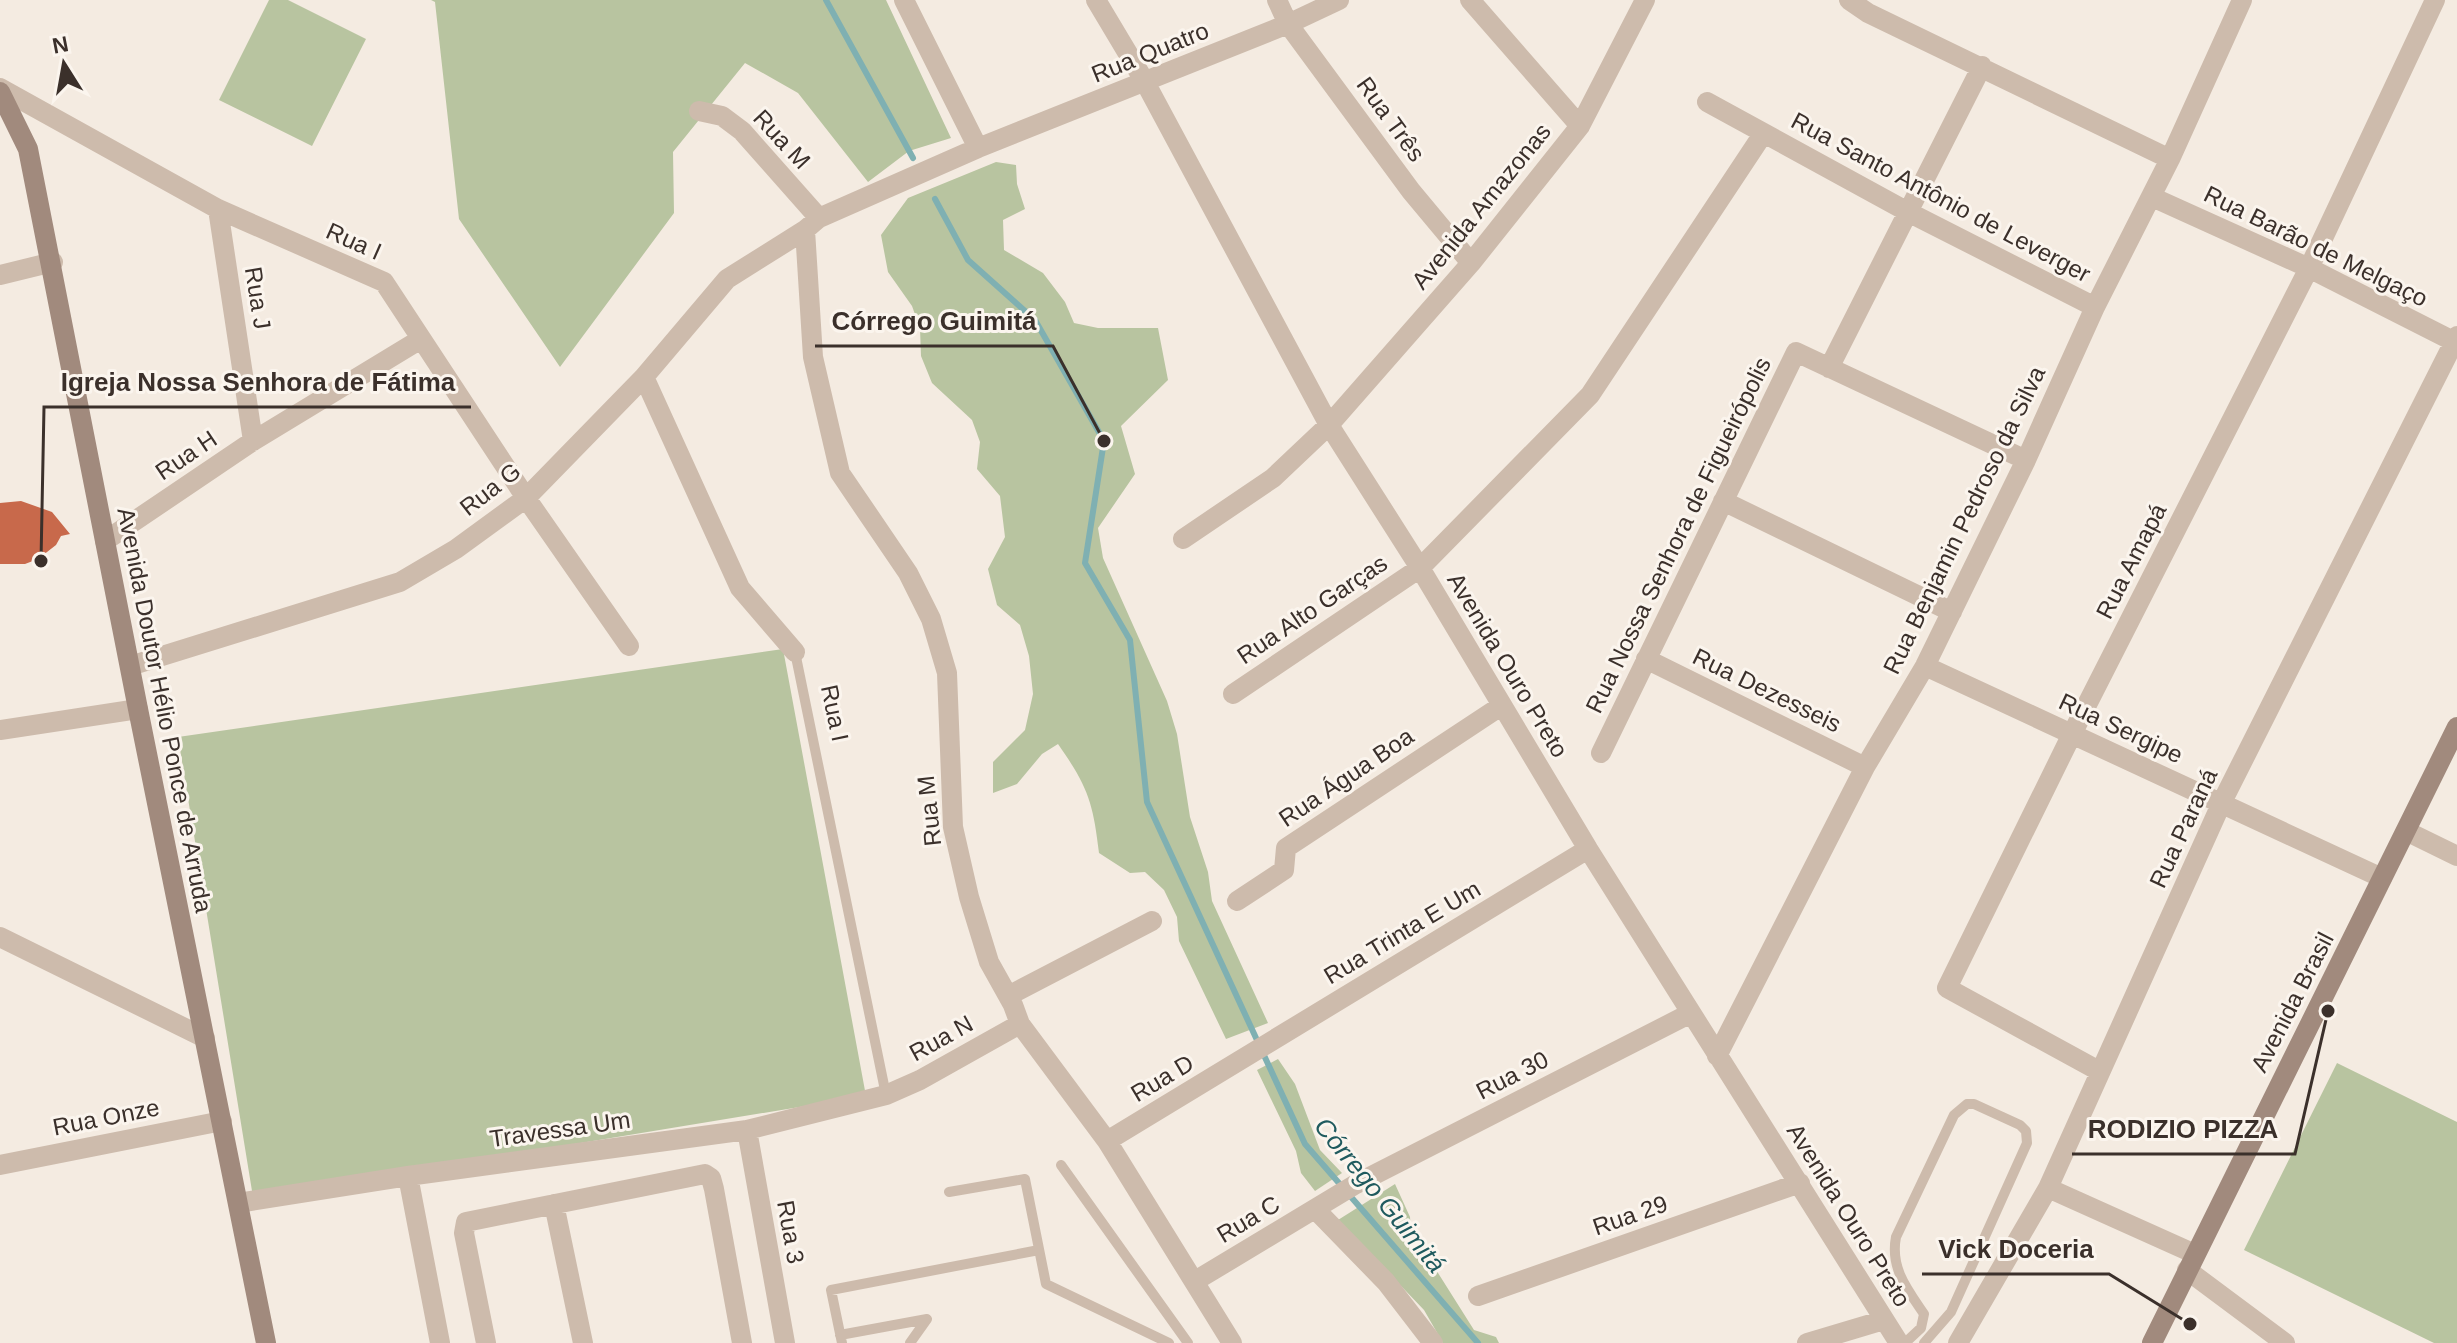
<svg xmlns="http://www.w3.org/2000/svg" width="2457" height="1343" font-family="Arial,sans-serif">
  <style>
    .green { fill: #b8c4a0 }
    .lines { fill: none; stroke-linecap: round; stroke-linejoin: round }
    .stream { stroke: #7fb0b2; stroke-width: 6 }
    .building { fill: #c8694b }
    .lane { stroke: #cdbbac; stroke-width: 10 }
    .street { stroke: #cdbbac; stroke-width: 20 }
    .secondary { stroke: #a18a7d; stroke-width: 20 }
    .labels { text-anchor: middle; dominant-baseline: central; stroke-width: 6; stroke-linejoin: round; paint-order: stroke }
    .street-label { font-size: 24px; fill: #3b302b; stroke: #fbf5ee }
    .water-label { font-size: 26px; font-style: italic; fill: #1f5a5e; stroke: #fbf5ee }
    .leader { fill: none; stroke: #3b302b; stroke-width: 3 }
    .callout-dot { fill: #3b302b; stroke: #fbf5ee; stroke-width: 3 }
    .callout-label { font-size: 26px; text-anchor: middle; font-weight: bold; fill: #3b302b; stroke: #fbf5ee; stroke-width: 6; stroke-linejoin: round; paint-order: stroke }
  </style>
  <rect width="100%" height="100%" fill="#f4ebe1"/>
  <!-- green -->
  <path class="green" d="M269,0H288L366,39L312,146L219,100Z
    M431,0H886L951,138L909,151L868,182L798,93L745,63L673,152L674,213L560,367L459,219L435,2Z
    M996,162L1016,165L1017,184L1025,209L1003,220L1004,250L1043,273L1065,302L1074,323L1098,328H1158L1168,380L1121,426L1135,474L1098,528L1103,558L1167,701L1177,734L1190,817L1208,872L1212,901L1268,1023L1226,1039L1179,941L1177,917L1164,890L1145,872L1130,873L1099,853C1093,802 1088,787 1058,744L1042,754L1017,784L993,793V762L1025,730L1033,694L1029,656L1020,625L997,605L988,569L1005,537L1000,496L977,469L980,442L972,420L932,383L921,356L920,328L912,306L888,272L881,235L908,198Z
    M783,649L866,1096L253,1197L178,737Z
    M1278,1059L1295,1084L1320,1150L1342,1173L1315,1191L1301,1173L1296,1151L1257,1070Z
    M2337,1063L2457,1122V1343H2434L2244,1250Z
    M1395,1184L1410,1217L1411,1232L1419,1250L1433,1265L1474,1330L1496,1337L1499,1343H1443L1424,1310L1338,1220Z"/>
  <g class="lines">
    <!-- stream -->
    <path class="stream" d="M826,0L913,158
      M935,199L968,260L1035,320L1104,441L1085,563L1130,640L1147,802L1305,1144L1478,1343"/>
  </g>
  <!-- building -->
  <path class="building" d="M21,501L52,512L70,534L61,536L56,545L38,559L25,564H0V503Z"/>
  <g class="lines">
    <!-- lane -->
    <path class="lane" d="M795,652L886,1095
      M1061,1165L1188,1343
      M949,1192L1025,1179L1046,1284L1169,1343
      M840,1335L927,1319L910,1343
      M842,1343L831,1290L1039,1250
      M1905,1343L1921,1328L1924,1314C1907,1289 1890,1268 1896,1237L1954,1115L1967,1104H1974L2020,1125L2026,1131L2027,1143L1951,1312L1924,1343"/>
    <!-- street -->
    <path class="street" d="M904,0L978,148
      M1096,0L1145,82L1329,425L1420,568L1588,849L1899,1343
      M1277,0L1288,24L1411,191L1471,263
      M1470,0L1580,126
      M1849,0L1868,13L2170,159
      M0,88L218,209L384,282L526,498L629,646
      M1707,102L1908,212L2095,307
      M699,111L722,116L742,131L819,218
      M2152,197L2309,268L2457,343
      M218,209L253,441
      M805,230L813,357L840,473L908,573L931,619L947,673L953,827L969,897L989,962L1013,1005L1020,1024L1107,1141L1232,1343
      M0,275L53,262
      M1829,368L1982,66
      M644,377L740,588L795,652
      M1723,501L1952,612
      M1183,539L1273,478L1329,425L1471,263L1580,126L1645,0
      M105,541L253,441L421,339
      M1646,659L1865,767
      M130,666L400,582L456,549L526,498L644,377L727,279L805,230L819,218L978,148L1288,24L1339,0
      M1925,666L2382,878
      M1233,694L1420,568L1590,395L1763,134
      M0,730L138,709
      M1601,753L1796,352L2026,460
      M2406,831L2457,856
      M1237,901L1284,870L1286,848L1501,706
      M0,937L205,1038
      M1008,996L1152,921
      M1717,1056L1865,767L1925,666L2026,460L2095,307L2170,159L2242,0
      M2099,1071L1947,988L2072,734L2309,268L2435,0
      M747,1130L785,1343
      M1107,1141L1588,849
      M0,1165L222,1121
      M408,1176L440,1343
      M2048,1188L2195,1254
      M238,1203L408,1176L747,1130L886,1095L920,1080L1020,1024
      M554,1204L583,1343
      M1315,1209L1386,1282L1433,1343
      M2187,1270L2285,1343
      M1195,1281L1356,1184L1691,1013
      M1478,1296L1800,1183
      M486,1343L464,1233L466,1222L705,1174L711,1178L714,1189L742,1343
      M1807,1343L1884,1320
      M1958,1343L2048,1188L2222,802L2457,336"/>
    <!-- secondary -->
    <path class="secondary" d="M0,92L28,149L138,709L266,1343
      M2152,1343L2457,727"/>
  </g>
  <g class="labels">
    <!-- street labels -->
    <g class="street-label">
      <text transform="translate(1150 52) rotate(-22)">Rua Quatro</text>
      <text transform="translate(1391 119) rotate(54)">Rua Três</text>
      <text transform="translate(782 139) rotate(47)">Rua M</text>
      <text transform="translate(1941 197) rotate(28)">Rua Santo Antônio de Leverger</text>
      <text transform="translate(1481 206) rotate(-51)">Avenida Amazonas</text>
      <text transform="translate(354 241) rotate(24)">Rua I</text>
      <text transform="translate(2316 246) rotate(26)">Rua Barão de Melgaço</text>
      <text transform="translate(258 298) rotate(81)">Rua J</text>
      <text transform="translate(186 455) rotate(-34)">Rua H</text>
      <text transform="translate(490 489) rotate(-38)">Rua G</text>
      <text transform="translate(1964 520) rotate(-64)">Rua Benjamin Pedroso da Silva</text>
      <text transform="translate(1678 535) rotate(-64)">Rua Nossa Senhora de Figueirópolis</text>
      <text transform="translate(2131 561) rotate(-63)">Rua Amapá</text>
      <text transform="translate(1312 609) rotate(-34)">Rua Alto Garças</text>
      <text transform="translate(1508 665) rotate(59)">Avenida Ouro Preto</text>
      <text transform="translate(1767 690) rotate(26)">Rua Dezesseis</text>
      <text transform="translate(165 710) rotate(79)">Avenida Doutor Hélio Ponce de Arruda</text>
      <text transform="translate(835 713) rotate(78)">Rua I</text>
      <text transform="translate(2121 728) rotate(25)">Rua Sergipe</text>
      <text transform="translate(1346 777) rotate(-34)">Rua Água Boa</text>
      <text transform="translate(929 811) rotate(-96)">Rua M</text>
      <text transform="translate(2183 828) rotate(-65)">Rua Paraná</text>
      <text transform="translate(1402 932) rotate(-31)">Rua Trinta E Um</text>
      <text transform="translate(2292 1002) rotate(-63)">Avenida Brasil</text>
      <text transform="translate(941 1038) rotate(-29)">Rua N</text>
      <text transform="translate(1512 1075) rotate(-27)">Rua 30</text>
      <text transform="translate(1162 1078) rotate(-31)">Rua D</text>
      <text transform="translate(106 1117) rotate(-11)">Rua Onze</text>
      <text transform="translate(560 1129) rotate(-8)">Travessa Um</text>
      <text transform="translate(1630 1215) rotate(-19)">Rua 29</text>
      <text transform="translate(1849 1215) rotate(58)">Avenida Ouro Preto</text>
      <text transform="translate(1248 1219) rotate(-31)">Rua C</text>
      <text transform="translate(791 1232) rotate(80)">Rua 3</text>
    </g>
    <!-- water labels -->
    <g class="water-label">
      <text transform="translate(1380 1195) rotate(51)">Córrego Guimitá</text>
    </g>
  </g>
  <!-- callouts -->
  <path class="leader" d="M1104 441L1053 346H815M41 561L44 407H471M2328 1011L2295 1154H2072M2190 1324L2109 1274H1922"/>
  <g class="callout-dot">
    <circle cx="1104" cy="441" r="8"/>
    <circle cx="41" cy="561" r="8"/>
    <circle cx="2328" cy="1011" r="8"/>
    <circle cx="2190" cy="1324" r="8"/>
  </g>
  <g class="callout-label">
    <text x="934" y="330">Córrego Guimitá</text>
    <text x="258" y="391">Igreja Nossa Senhora de Fátima</text>
    <text x="2183" y="1138">RODIZIO PIZZA</text>
    <text x="2016" y="1258">Vick Doceria</text>
  </g>
  <!-- north arrow -->
  <g transform="translate(64 64) rotate(349)" stroke="#fbf5ee" stroke-width="6" paint-order="stroke">
  <path d="M0-6L14 30L0 20L-14 30Z" fill="#3b302b"/>
  <text y="-12" font-size="22" font-weight="bold" text-anchor="middle" fill="#3b302b">N</text>
  </g>
</svg>
